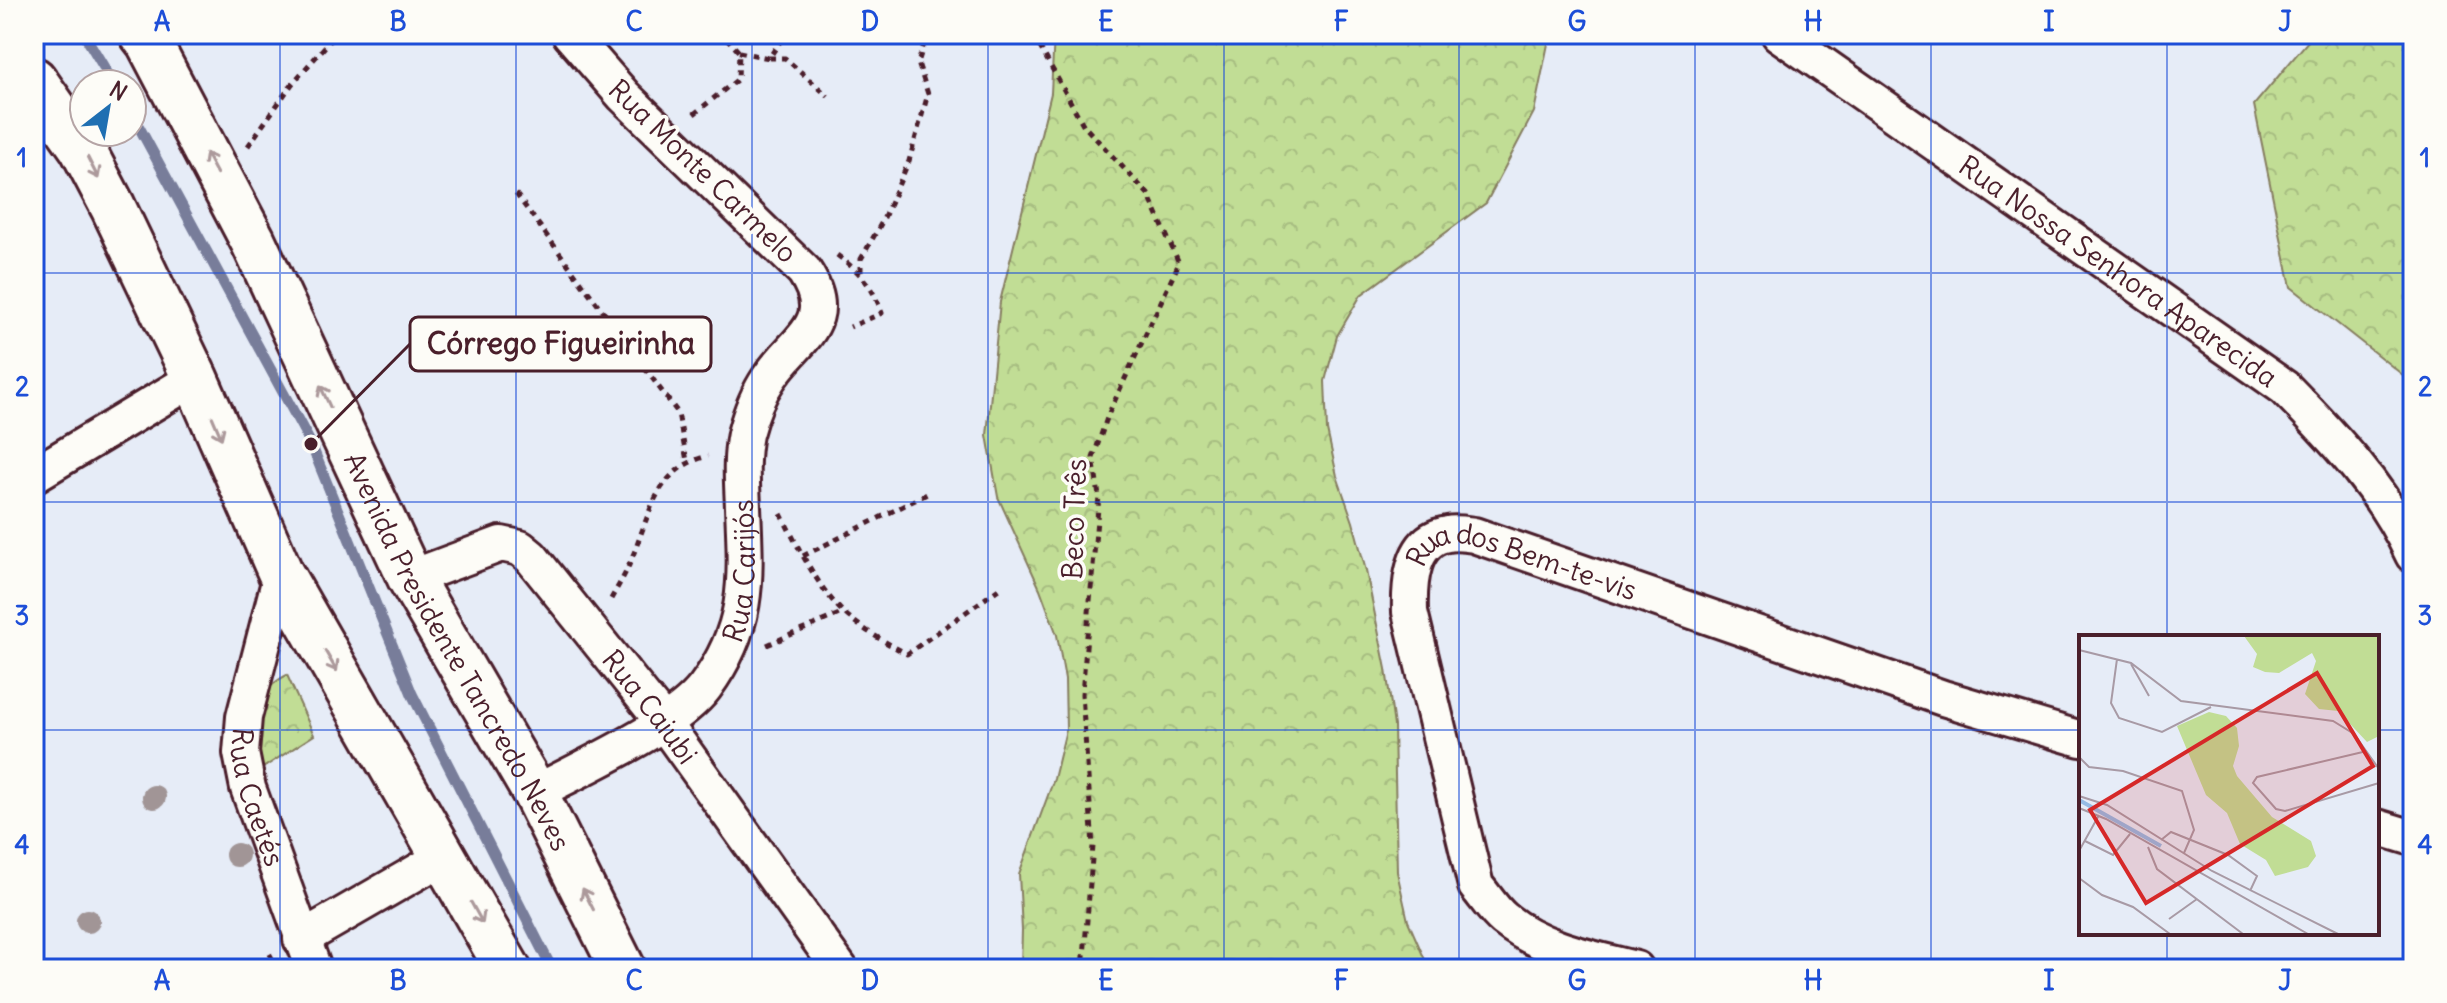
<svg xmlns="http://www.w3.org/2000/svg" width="2447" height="1003" font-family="Delius,sans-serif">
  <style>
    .forest { fill: url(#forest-crowns); stroke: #867e60; stroke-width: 2 }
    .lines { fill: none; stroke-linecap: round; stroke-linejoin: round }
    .stream { stroke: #787d9a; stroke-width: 11 }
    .minor-casing { stroke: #4a1f2b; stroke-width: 40 }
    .primary-casing { stroke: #4a1f2b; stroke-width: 50 }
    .path { stroke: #4a1f2b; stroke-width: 5; stroke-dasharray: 6 6; stroke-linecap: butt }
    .minor { stroke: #fdfcf7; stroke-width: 34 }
    .primary { stroke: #fdfcf7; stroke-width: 44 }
    .tree { fill: #a19596 }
    .oneway { stroke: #ac999b }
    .grid { fill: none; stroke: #1d4ed8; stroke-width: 2; stroke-opacity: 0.55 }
    .labels { text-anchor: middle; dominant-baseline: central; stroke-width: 7; stroke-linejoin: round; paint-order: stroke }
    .street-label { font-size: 28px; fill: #4a1f2b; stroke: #fdfcf7 }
    .inset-river { fill: none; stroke: #96bbe4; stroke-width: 4 }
    .inset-road { fill: none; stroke: #a89aa5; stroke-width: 2 }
    .view { fill: #d62828; fill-opacity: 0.15; stroke: #d62828; stroke-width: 4 }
    .inset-edge { fill: none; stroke: #4a1f2b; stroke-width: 4 }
    .leader { fill: none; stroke: #4a1f2b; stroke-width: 3 }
    .callout-dot { fill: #4a1f2b; stroke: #fdfcf7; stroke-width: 3 }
    .callout { fill: #fdfcf7; stroke: #4a1f2b; stroke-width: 3 }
    .callout-label { font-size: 30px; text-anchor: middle; font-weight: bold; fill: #4a1f2b }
    .neatline { fill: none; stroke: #1d4ed8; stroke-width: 3 }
    .grid-label { font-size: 26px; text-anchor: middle; font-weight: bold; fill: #1d4ed8 }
  </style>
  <defs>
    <pattern id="forest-crowns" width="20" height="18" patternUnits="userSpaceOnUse" patternTransform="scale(2)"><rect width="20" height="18" fill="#c1dd95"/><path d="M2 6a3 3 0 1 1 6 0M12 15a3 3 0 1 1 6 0" fill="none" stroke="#a7bd81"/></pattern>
  </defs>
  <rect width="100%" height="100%" fill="#e6ecf7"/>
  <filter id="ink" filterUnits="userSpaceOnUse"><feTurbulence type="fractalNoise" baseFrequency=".0125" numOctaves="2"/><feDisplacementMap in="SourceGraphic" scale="16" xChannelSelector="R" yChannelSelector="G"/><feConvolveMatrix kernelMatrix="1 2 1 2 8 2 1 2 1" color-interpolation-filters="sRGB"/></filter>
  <g filter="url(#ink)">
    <!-- forest -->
    <path class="forest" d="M1054,34H1550L1534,112L1486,203L1361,295L1337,336L1325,381L1327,430L1337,476L1353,522L1366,571L1386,669L1394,726L1397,872L1408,921L1429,969H1021L1022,930L1019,874L1054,779L1066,730L1065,679L1057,635L1040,589L998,497L987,435L1000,302L1051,93Z
      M2314,34H2413V383L2291,287L2254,105Z
      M287,675L314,735L258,771C252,734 248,694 287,675Z"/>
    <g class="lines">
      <!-- stream -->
      <path class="stream" d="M84,34L114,84
        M132,114L311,444L412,694L552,969"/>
      <defs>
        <g id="minor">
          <path id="s1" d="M1779,34L2285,388C2335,439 2383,489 2413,555"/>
          <path d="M34,475L195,378"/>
          <path id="s2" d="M281,574L244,717L241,753L248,788L314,969"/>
          <path id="s3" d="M410,578L501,544L520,548L531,557L664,723L840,969"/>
          <path id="s4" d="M535,793C581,768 675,727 705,687C750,626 746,579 743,507C742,483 740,458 745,434C750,415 758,394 769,378C796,337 839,324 804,271L624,96L570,34"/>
          <path d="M2377,827L2413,838"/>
          <path d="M301,939L445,856"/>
          <path id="s5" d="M1636,969C1591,958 1541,949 1504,919C1493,910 1485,896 1476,886L1410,612C1409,583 1411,539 1448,534C1456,532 1466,534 1474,535L1943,698L2081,739"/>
        </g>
        <g id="primary">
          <path id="s6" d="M142,34L149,43L253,241L410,578L535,793L623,969"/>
          <path d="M34,80L82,148L113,207L195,378L281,574L508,969"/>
        </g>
      </defs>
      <!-- minor casing -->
      <use href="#minor" class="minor-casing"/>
      <!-- primary casing -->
      <use href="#primary" class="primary-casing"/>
      <!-- path -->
      <path class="path" d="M1040,34V47L1084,126L1148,194L1179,263L1108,415L1093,458L1099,496L1082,694L1093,846L1083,969
        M739,52L769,58L785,34
        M769,58H785L828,96
        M694,114L738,79L739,52L723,34
        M248,146L292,84L336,34
        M516,194L678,413L687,461
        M837,255C861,273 872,285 882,313L850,327
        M861,272V259L882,222L909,161L928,94L918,63L927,34
        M781,514C797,545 816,584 840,609C859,628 883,641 907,654L1000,588
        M803,556L927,494
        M611,599C618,586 626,574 631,560C650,516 654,469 708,456
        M767,645L844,612
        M248,969L273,955"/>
      <!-- minor -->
      <use href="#minor" class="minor"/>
      <!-- primary -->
      <use href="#primary" class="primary"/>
    </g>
    <!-- trees -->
    <g class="tree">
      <circle cx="154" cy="797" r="12"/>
      <circle cx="237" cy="855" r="12"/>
      <circle cx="88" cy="921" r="12"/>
    </g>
    <!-- one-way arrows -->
    <defs><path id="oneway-shaft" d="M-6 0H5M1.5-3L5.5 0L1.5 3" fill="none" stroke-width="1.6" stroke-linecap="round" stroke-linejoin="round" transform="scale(2)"/></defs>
    <g class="oneway">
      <use href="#oneway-shaft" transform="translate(211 163) rotate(-118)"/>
      <use href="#oneway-shaft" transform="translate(93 168) rotate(63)"/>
      <use href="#oneway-shaft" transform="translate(325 396) rotate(-115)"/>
      <use href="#oneway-shaft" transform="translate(217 428) rotate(67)"/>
      <use href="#oneway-shaft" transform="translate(331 661) rotate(60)"/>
      <use href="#oneway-shaft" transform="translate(588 899) rotate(-117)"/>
      <use href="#oneway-shaft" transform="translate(477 913) rotate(61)"/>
    </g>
  </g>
  <!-- grid -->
  <path class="grid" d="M280,34V969M516,34V969M752,34V969M988,34V969M1224,34V969M1459,34V969M1695,34V969M1931,34V969M2167,34V637M34,273H2413M34,502H2413M34,730H2081M2377,730H2413M2167,933V969"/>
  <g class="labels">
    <!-- street labels -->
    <g class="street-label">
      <text transform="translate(703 171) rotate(44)">Rua Monte Carmelo</text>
      <text stroke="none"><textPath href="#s1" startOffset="414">Rua Nossa Senhora Aparecida</textPath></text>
      <text transform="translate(1074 519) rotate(-88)">Beco Três</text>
      <text stroke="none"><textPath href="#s4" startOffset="326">Rua Carijós</textPath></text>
      <text stroke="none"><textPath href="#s5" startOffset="638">Rua dos Bem-te-vis</textPath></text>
      <text stroke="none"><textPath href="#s6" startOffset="694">Avenida Presidente Tancredo Neves</textPath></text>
      <text stroke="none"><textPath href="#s3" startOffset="322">Rua Caiubi</textPath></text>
      <text stroke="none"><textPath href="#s2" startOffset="230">Rua Caetés</textPath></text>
    </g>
  </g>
  <!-- overview -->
  <g transform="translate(2079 635)">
    <rect width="300" height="300" fill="#e6ecf7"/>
    <path d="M165,1H300V101L288,107L259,76L240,74L226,59L237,26L233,18L200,38L186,37L174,32L178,19ZM130,77L147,81L158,93L160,111L154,131L158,141L193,182L232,206L237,221L229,232L196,241L187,225L161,209L148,178L127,160L98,91Z" fill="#c1dd95"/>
    <path class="inset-river" d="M0,165L82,211"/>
    <path class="inset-road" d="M0,15L52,28L102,66L254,86L275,99L300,134M38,24L32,68L40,83L83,97L132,72M52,29L70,61M288,116L178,142L174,148L197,174L206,176L300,148M0,122L10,132L44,136L103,156L115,195L105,218M0,161L28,170L133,236L259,299M0,173L27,184L229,299M82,205L92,197L149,220L178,241L171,256M6,206L34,220L51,199M69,212L78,234L164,299M0,216L20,180M0,243L23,260L54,272L91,299M90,284L118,264"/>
    <path class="view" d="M238,38L294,131L67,268L11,175Z"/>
    <rect width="300" height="300" class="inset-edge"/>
  </g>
  <!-- callouts -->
  <path class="leader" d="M311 444L410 344"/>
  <circle class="callout-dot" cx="311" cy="444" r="8"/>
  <rect class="callout" x="410" y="317" width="301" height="54" rx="8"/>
  <g class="callout-label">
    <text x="561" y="354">Córrego Figueirinha</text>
  </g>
  <!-- margin -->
  <rect width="2447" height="1003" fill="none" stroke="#fdfcf7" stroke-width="88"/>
  <!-- north arrow -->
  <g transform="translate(108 108) rotate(31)"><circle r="38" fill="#fdfcf7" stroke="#b5a4a5" stroke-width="2"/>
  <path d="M0-6L14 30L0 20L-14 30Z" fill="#1f6fb2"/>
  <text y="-12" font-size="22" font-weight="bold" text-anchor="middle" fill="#4a1f2b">N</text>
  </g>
  <rect x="44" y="44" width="2359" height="915" class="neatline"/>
  <g class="grid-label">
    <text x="162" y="31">A</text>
    <text x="398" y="31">B</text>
    <text x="634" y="31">C</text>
    <text x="870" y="31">D</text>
    <text x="1106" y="31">E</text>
    <text x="1341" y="31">F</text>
    <text x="1577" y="31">G</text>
    <text x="1813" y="31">H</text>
    <text x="2049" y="31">I</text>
    <text x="2285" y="31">J</text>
    <text x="22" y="167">1</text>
    <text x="2425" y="167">1</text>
    <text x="22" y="396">2</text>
    <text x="2425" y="396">2</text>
    <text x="22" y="625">3</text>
    <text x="2425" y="625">3</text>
    <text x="22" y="854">4</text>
    <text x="2425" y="854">4</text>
    <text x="162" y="990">A</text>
    <text x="398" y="990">B</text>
    <text x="634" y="990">C</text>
    <text x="870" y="990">D</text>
    <text x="1106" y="990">E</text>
    <text x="1341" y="990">F</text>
    <text x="1577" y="990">G</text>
    <text x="1813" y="990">H</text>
    <text x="2049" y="990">I</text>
    <text x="2285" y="990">J</text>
  </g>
</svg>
